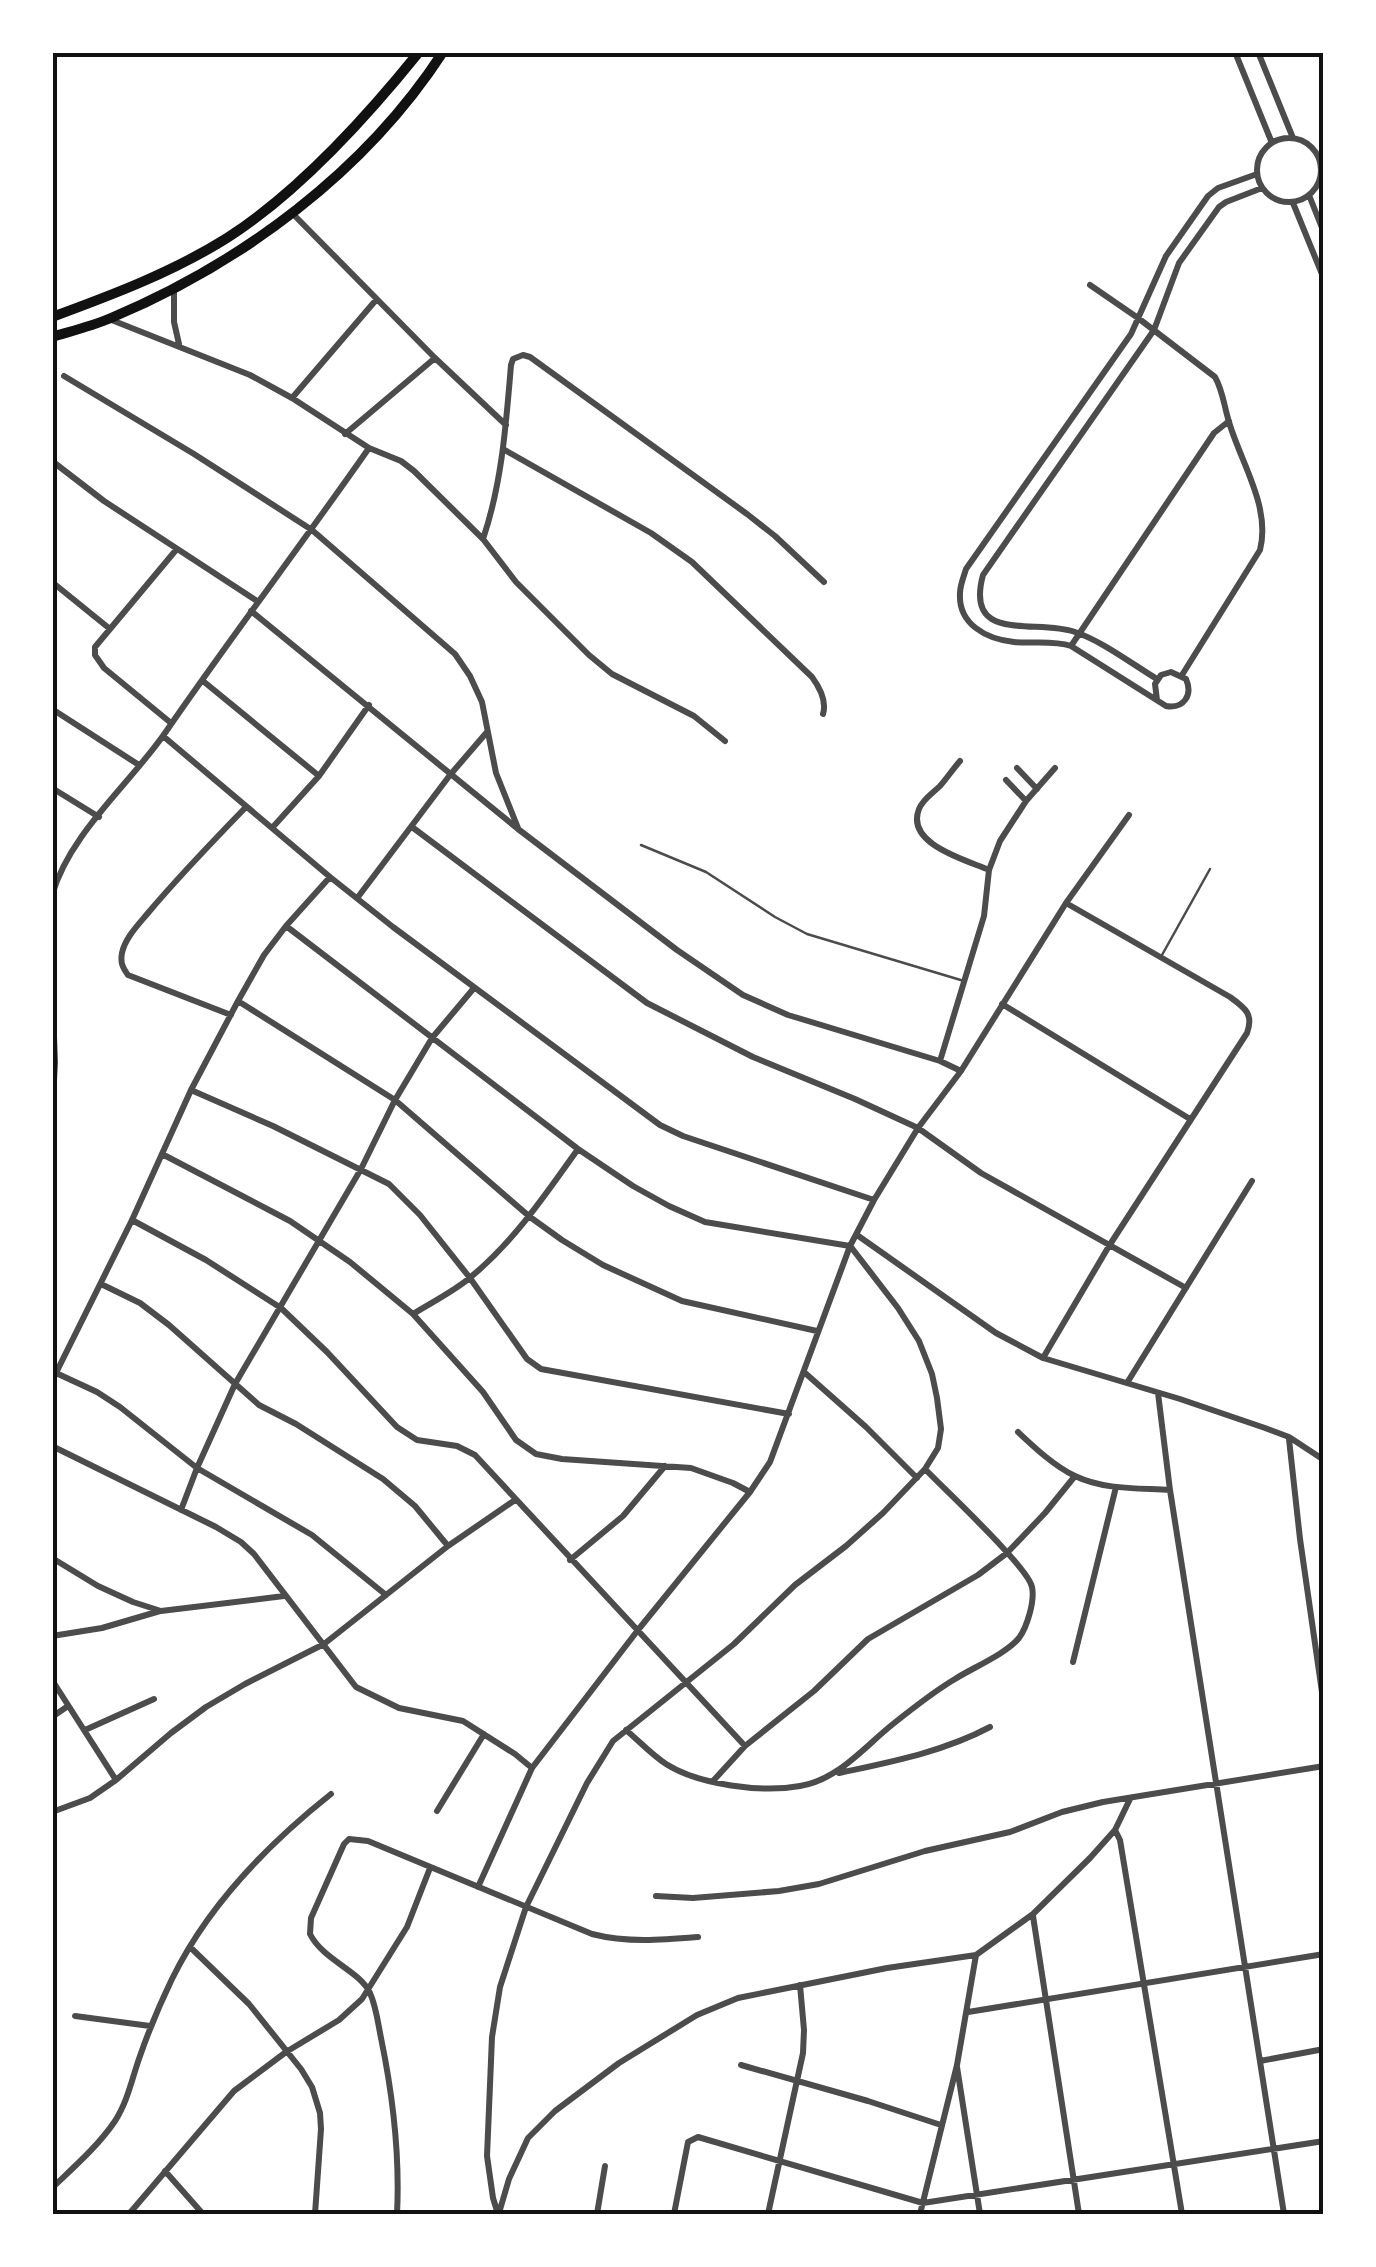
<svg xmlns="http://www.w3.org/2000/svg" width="1376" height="2267" font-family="Helvetica,sans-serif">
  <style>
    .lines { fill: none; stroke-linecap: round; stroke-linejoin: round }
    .service { stroke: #4c4c4c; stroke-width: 2.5 }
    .minor { stroke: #4c4c4c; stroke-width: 6 }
    .trunk { stroke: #111; stroke-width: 10 }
    .neatline { fill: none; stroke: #111; stroke-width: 4 }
  </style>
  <rect width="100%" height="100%" fill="#fff"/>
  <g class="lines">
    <!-- service -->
    <path class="service" d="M641,845L706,872L775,917L807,934L964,981
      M1162,955L1210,869"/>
    <!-- minor -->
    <path class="minor" d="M1235,52L1272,143
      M1258,52L1293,138
      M1257 170a32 32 0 1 1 64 0a32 32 0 1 1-64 0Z
      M1309,195L1324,233
      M1293,203L1324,279
      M293,214L435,358L506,425
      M1090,285L1138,318L1215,377C1223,391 1224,406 1229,422C1241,463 1271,507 1260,550L1182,675
      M174,288V322L179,344
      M109,319L250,375L292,398L369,448L401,461L414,471L483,539L516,582L589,655L612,674L694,716L725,741
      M64,376L194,454L312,530L455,654L470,676L482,702L496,773L518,828
      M292,398L376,300
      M345,434L435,358
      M503,449L651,533L692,562L812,677C820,688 827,701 823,714
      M52,461L104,501L257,601
      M483,539C502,483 506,424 511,365L513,359L523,355L530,357L747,514L775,536L824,582
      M52,582L110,629
      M251,611L518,829L677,950L743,995L788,1015L940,1061L961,1071
      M1071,646L1214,433L1229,421
      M1157,679C1132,664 1102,641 1075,632C1037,618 964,645 983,575L1154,330L1179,263L1219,207L1226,202L1262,188
      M203,681L319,776
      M1157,700L1155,684L1161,675L1171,672L1186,679C1193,695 1184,709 1166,706L1071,646C1052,640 1033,644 1014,642C986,639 958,624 960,593C960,585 964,576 966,569L1131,334L1166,256L1208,196L1218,188L1257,174
      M52,709L139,765
      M171,723L104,668L95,655V647L176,550
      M163,736L330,877L393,927L660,1125L683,1136L874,1200
      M960,761C953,769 947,778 940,786C933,793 923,799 919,809C905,844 966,860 989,870
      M1017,768L1037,789
      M1006,780L1026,801
      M52,788L99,817
      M412,827L647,1003L753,1057L855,1099L918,1128L981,1173L1186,1288
      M272,828L319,776L369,705
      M52,895C70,833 129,785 165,733C231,637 302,544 369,448
      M358,897L450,775L487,732
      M286,926L578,1149L633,1186L669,1206L705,1222L850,1246
      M52,985L55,1062L52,1117
      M238,1001L395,1100L530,1217L562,1240L603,1265L682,1301L817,1331
      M1002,1004L1190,1119
      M231,1015L128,975C123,968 120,963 122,953C125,938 138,925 148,913C179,876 212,842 246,807
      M940,1061L984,916L989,870L1000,841L1026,801L1055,768
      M191,1090L273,1126L389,1184L420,1215L470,1278L527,1359L541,1369L789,1414
      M162,1154L290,1221L350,1262L413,1314L483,1392L516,1440L536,1454L562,1459L691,1468L733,1483L750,1492
      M132,1220L206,1260L281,1308L327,1352L397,1427L417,1440L457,1446L475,1455L745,1746
      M857,1235L996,1333L1043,1358L1180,1399L1265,1428L1289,1437L1324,1460
      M101,1284L140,1303L169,1325L259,1405L296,1424L383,1479L415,1506L448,1546
      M413,1314C432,1302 455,1291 472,1276C515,1240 546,1194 578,1149
      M1043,1358L1109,1246L1247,1033C1254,1014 1245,1008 1230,997L1066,903
      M804,1372L866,1427L917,1478
      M56,1373L97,1392L120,1407L197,1468L312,1535L386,1595
      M52,1381L132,1220L191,1090L238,1001L264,955L286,926L330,877
      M1127,1383L1252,1181
      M1158,1393L1170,1490L1284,2214
      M1018,1432C1035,1448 1054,1466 1075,1476C1104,1490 1139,1488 1170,1490
      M1289,1439L1300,1539L1324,1706
      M52,1446L216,1527L241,1542L254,1554L356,1687L399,1708L463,1721L515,1754L532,1768
      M181,1510L197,1468L235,1384L361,1169L395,1100L432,1038L474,988
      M52,1558L98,1586L133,1602L161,1611L284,1596
      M570,1560L623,1516L665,1466
      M52,1636L102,1628L160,1611
      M1073,1662L1116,1487
      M52,1680L116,1780
      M52,1717L68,1706
      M85,1730L154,1699
      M626,1730C639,1741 652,1755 666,1764C699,1785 762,1793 800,1786C838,1780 864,1747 893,1724C913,1708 933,1692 955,1679C972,1668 1006,1654 1019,1638C1027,1627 1035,1601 1032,1587C1028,1567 944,1489 925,1469
      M839,1773C890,1762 943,1752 990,1727
      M713,1781L745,1746L814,1691L868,1639L978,1575L1007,1553L1045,1513L1075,1476
      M437,1811L484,1734
      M52,1812L90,1798L116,1780L171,1733L206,1707L245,1684L324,1644L448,1546L515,1500
      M1115,1830L1120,1840L1124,1864L1182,2214
      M478,1887L532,1768L638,1630L750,1492L770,1462L850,1246L874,1200L918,1128L961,1071L1066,903L1129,815
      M656,1896L693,1898L779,1891L819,1884L925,1851L1010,1832L1062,1812L1103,1802L1324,1766
      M1033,1916L1079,2214
      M190,1947L249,2004L301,2069L312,2087L320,2113L321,2129L315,2214
      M968,2012L1324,1954
      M75,2016L150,2026
      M1260,2061L1324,2049
      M741,2065L868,2101L941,2125
      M957,2067L980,2214
      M165,2171L203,2214
      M52,2188C74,2167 99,2145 115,2121C128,2101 132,2078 140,2056C149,2030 160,2004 172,1979C208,1905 268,1844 331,1794
      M499,2213L509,2179L528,2138L555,2111L619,2063L697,2015L738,1998L887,1968L976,1955L1033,1914L1090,1858L1115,1830L1130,1799
      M129,2214L234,2091L286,2052L339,2020L362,1999L407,1927L430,1868
      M397,2214C400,2155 393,2096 381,2038C378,2023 376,2006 370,1993C360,1971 323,1960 310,1934L311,1918L344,1844L349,1839L368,1841L592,1934C627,1943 662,1940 698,1937
      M498,2214L493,2198L487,2156L492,2037L500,1987L526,1907L587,1783L613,1741L734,1644L795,1585L846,1546L883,1513L925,1469L938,1448L941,1429L937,1398L932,1374L919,1341L898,1308L851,1247
      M597,2214L605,2166
      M674,2214L688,2142L698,2137L923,2203L1324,2141
      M768,2214L803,2053L804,2030L800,1985
      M920,2214L957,2065L976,1955"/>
    <!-- trunk -->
    <path class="trunk" d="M52,317C112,295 173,272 227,238C299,192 365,119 419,52
      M52,337C72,331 92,326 111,318C242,263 365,172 443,52"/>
  </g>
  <!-- border -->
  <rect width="1376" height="2267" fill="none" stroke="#ffffff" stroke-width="110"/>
  <rect x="55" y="55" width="1266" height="2157" class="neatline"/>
</svg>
